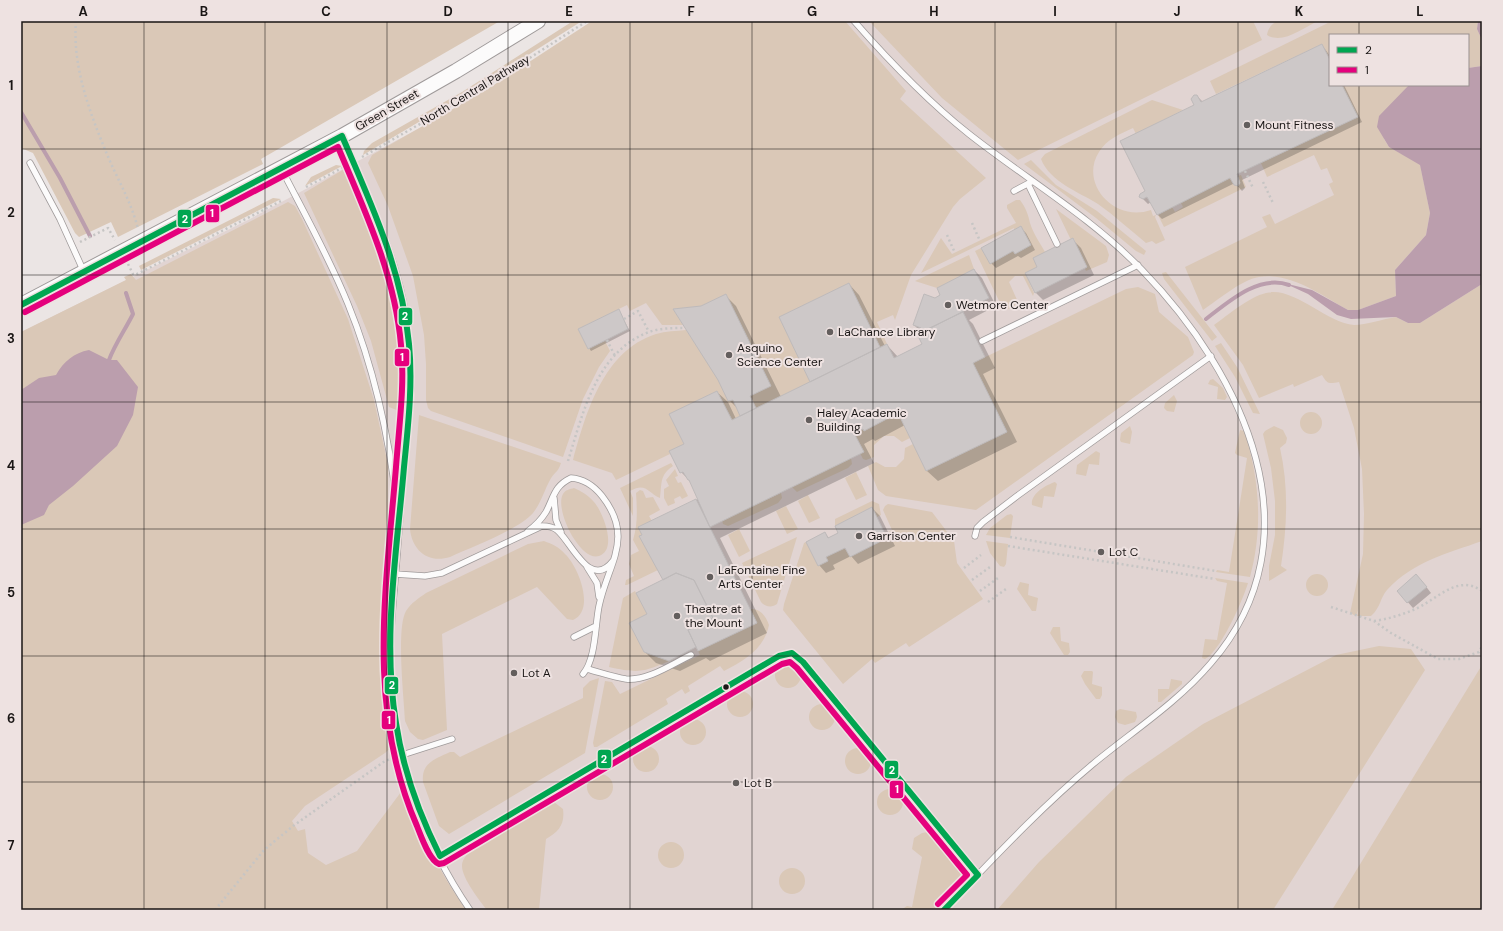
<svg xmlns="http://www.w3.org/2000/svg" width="1503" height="931" font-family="'DM Sans',sans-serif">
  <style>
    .built { fill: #e1d4d2; fill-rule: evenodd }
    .green { fill: #dac8b7 }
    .water { fill: #bb9ead }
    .shadow { fill: #0003 }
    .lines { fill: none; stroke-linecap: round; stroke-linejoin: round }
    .stream { stroke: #bb9ead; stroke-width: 4 }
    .building { fill: #cdc8c8; stroke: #bebaba }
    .service-casing { stroke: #9f9a9a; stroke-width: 7 }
    .tertiary-casing { stroke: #9f9a9a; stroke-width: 16 }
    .path { stroke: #c6c5c4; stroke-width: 2.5; stroke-dasharray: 2 3; stroke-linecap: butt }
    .service { stroke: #fcfbfb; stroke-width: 5.5 }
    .tertiary { stroke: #fcfbfb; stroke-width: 14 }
    .bus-1-casing { stroke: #eee2e1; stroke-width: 9 }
    .bus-2-casing { stroke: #eee2e1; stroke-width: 9 }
    .bus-1 { stroke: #00a651; stroke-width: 6 }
    .bus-2 { stroke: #e5007d; stroke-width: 6 }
    .grid { fill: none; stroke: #1a1615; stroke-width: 1; stroke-opacity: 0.55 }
    .poi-dot { fill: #635e5d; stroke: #eee2e1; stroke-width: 1.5 }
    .bus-dot { fill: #1a1615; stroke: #eee2e1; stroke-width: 1.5 }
    .labels { text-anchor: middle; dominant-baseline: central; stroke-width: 4; stroke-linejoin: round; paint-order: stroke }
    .street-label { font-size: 12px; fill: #1a1615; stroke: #eee2e1 }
    .poi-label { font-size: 12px; fill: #1a1615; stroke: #eee2e1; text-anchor: start }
    .line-badge { stroke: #eee2e1; stroke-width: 1.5 }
    .badge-label { font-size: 11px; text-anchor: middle; font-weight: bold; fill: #fff }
    .neatline { fill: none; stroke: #1a1615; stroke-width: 1.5 }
    .grid-label { font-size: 13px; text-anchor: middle; font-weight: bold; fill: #1a1615 }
  </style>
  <rect width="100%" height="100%" fill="#ebe5e4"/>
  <!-- built -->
  <path class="built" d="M595,21H1482V910H21V332L250,219L485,93ZM1330,35H1468V85H1330Z"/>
  <!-- green -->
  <path class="green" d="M21,21H500L261,159L263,164L118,237L111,222L79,237L75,233L33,153L21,148Z
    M573,21H582L473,90L363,155L364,151L372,143L462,92Z
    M592,21H845L906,91L900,99L986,178L960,199L953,207L911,275L895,320L893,315L877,322L887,344L880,347L849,283L779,317L810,382L756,408L750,396L770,386L726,294L701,306L673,309L683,325H662L646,303L630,311L627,305L578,329L588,349L605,341L610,351L599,367L583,399L563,457L431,411L428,408L426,400V364L424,335L413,276L388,206L368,163L372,155L486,90Z
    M869,21H1253L1262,40L1018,160L942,98Z
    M1277,21H1318C1303,28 1282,45 1267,35C1268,28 1272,24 1277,21Z
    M1332,21H1478L1477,29L1482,40V66L1468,68V35H1330V60L1322,44L1216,94L1210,81Z
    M1342,85H1409L1400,96L1384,139L1389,147L1420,164L1430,213L1426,235L1395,270L1396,296L1358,310H1348C1322,296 1291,272 1259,277C1241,280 1218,300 1203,310L1185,267L1267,227L1262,217L1270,214L1275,224L1334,195L1329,184L1333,182L1327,168L1321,170L1314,155L1267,177L1261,163L1357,117Z
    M1152,100L1183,110L1136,134L1133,128C1120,134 1107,139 1099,152C1079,183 1114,223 1151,210L1153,216L1156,215L1155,217L1165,240L1156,244L1152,241L1146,243C1130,230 1115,216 1098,204C1079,192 1050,182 1041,159L1045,154Z
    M1031,160L1056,185L1097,211L1146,251L1144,255L1136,251L1096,218L1024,164Z
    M336,165L342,166L305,186L311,177Z
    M346,168C355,177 360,190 366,202C389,251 401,303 405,358C407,373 409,391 406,406L399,411L389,407L371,341L357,306L304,193Z
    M1241,175L1246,187L1164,227L1158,215L1172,207L1175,212L1183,207L1181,203L1230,178L1234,185L1238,186L1240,183L1238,176Z
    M273,198L281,199L141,270L139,266Z
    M1016,200H1020C1026,208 1028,214 1030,223C1033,233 1040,243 1045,252L1037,267L1025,273L1034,293L1033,296L1023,276H1015L1009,282L1018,302L1016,305L1006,310L1003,309L975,251L981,248L990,263L1013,251L1014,228L921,273L941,238L952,254L1016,223L1007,208V205Z
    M288,202L295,206L302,219L348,319L374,400L388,465V544L385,666L386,694L395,740V744L385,753L305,806L292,821L298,831L305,829L308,853L326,865L357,851L404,788C414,805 418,824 427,842C437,866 451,888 466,910H21V332L126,280L124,277L131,274L136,280Z
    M1056,209L1106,246L1109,255L1107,262L1086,271L1085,269L1087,267L1074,239L1071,240Z
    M969,255L974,269L937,288L915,281Z
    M1166,272L1217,337L1212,341L1164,279L1162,273Z
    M1482,284V541C1446,554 1414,561 1387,590C1380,598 1381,607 1371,616H1357L1359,608L1356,616L1350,613L1363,554L1364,514L1362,469L1354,428L1339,382C1329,384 1327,384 1322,375L1294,387L1293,384L1259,398L1243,365L1214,325C1228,315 1249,297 1266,293C1294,286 1326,323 1354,325C1366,325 1383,319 1396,317L1408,323H1420Z
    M1138,287L1155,294L1159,312L1188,337L1194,352L1193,355L976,510L886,496L878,490L868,466L876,462L885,467H896L904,459L905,448L913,444L926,471L1007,432L973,363L1126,289Z
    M686,330L733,400L740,416L732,420L717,391L670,414L684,444L669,451L670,454L616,480L612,473L573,460C586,413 603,351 656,334C666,331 676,331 686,330Z
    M1221,343L1237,367L1260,414L1253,413L1235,377L1215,346Z
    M1213,379L1223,388L1227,397L1225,400L1217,399L1218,387L1208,384L1210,380Z
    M1174,395L1177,401L1174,412L1167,411L1164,408L1165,403Z
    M1300 423a11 11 0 1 1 22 0a11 11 0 1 1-22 0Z
    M898,413L910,438L902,442L894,436H884L874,445V457L866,460L863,459L860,453L864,452L854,433L863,429L864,431Z
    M419,415L561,463C558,473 554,472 550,480C544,491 541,503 533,513C518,530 472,547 450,557C428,564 412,550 410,529Z
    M1130,426L1132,432L1130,444L1121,442L1120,440L1121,433Z
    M1274,426L1283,430L1287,438L1286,443L1280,448C1289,488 1287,527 1281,566L1287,570L1269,581V566L1275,535V501L1271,468L1263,434L1265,431Z
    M1240,430L1244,431C1260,479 1263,529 1250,577L1216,572L1217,570L1229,572L1247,458L1237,455L1235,453Z
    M1096,451L1100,453L1099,465L1089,464L1086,476L1076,474L1077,465Z
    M851,458L852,464L848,468L801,490L797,492L792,487Z
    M671,463L673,466C659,475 662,485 660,498C647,492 646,482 630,491L633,498V516L620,488Z
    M675,469L678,476L675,477L678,483L681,482L688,496L682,499L680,496L674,499L675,503L668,506L664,498V489L669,486L666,480Z
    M856,472L867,495L856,500L845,478Z
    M1055,482L1057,484L1054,497L1044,496L1042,508L1032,505C1030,494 1046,485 1055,482Z
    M574,488C581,491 588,495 594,502C603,512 618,550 599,556C580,562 554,509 563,494C565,490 570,489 574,488Z
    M640,490L643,491L646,498L653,497L660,510L649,516L652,521L640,536L658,570L627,585H625L626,580L634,576L629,564L631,555L639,551L633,540C638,524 637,509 636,493Z
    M781,493L782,498L778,503L728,526L723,524L722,520Z
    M808,495L820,518L809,523L798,501Z
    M872,501L879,504L881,515L877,517L872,507L835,526V519Z
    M888,504L932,512L954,541L957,563L983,599L909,647L906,643L875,663L872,659L843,684L786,614L783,610L784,604L804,543L806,542L818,565L826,557L845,548L850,556L887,538L885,534L892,530L883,510L885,506Z
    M786,506L798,529L787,534L776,511Z
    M1007,515L1011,514L1013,516L1010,538L986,535L990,528Z
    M739,529L750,551L739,557L728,535Z
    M797,537L777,604C772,608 765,607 761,602L742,563Z
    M544,541C552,544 559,547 565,554C578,566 596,610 573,620L567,619L537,587L442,634L447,730L423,740L418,739L410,732L405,721C404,699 396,628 406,611C411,603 419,598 426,593L528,544Z
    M986,541L1008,544L1006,564L1004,567L1000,566L990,553Z
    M1306 585a11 11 0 1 1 22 0a11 11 0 1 1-22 0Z
    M1215,578L1248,583C1243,600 1220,652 1205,659L1202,658L1205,639L1217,640L1227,583L1217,581Z
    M1020,582L1029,584L1028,595L1038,598L1036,611H1032L1017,589Z
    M635,591L647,614L629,623L644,652L669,661C642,673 637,673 609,667L623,598Z
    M750,609C760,608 766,616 769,625C764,649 745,660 724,671L720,666L688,686L690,691L685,694L682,689L666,699L668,704L597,747H594L593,743L605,681L612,682L620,694L700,655L698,651L757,623Z
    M1053,627H1060L1061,641L1069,643L1070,652L1068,655H1064L1050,633Z
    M1379,646L1411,649L1425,670L1273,910H997L1039,862L1126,777L1203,724L1336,655Z
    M775 675a13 13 0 1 1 26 0a13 13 0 1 1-26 0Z
    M1482,665V910H1332Z
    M1084,671H1092L1093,672L1092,684L1102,687V695L1100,699H1096L1085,684L1081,676Z
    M599,678L585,753L449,834L439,826L423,782C421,763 435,759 450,752H454L460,757L583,698V688L590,681Z
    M1171,679L1182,681V684L1161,702H1158V689H1169Z
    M727 704a13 13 0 1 1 26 0a13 13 0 1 1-26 0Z
    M809 717a13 13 0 1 1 26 0a13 13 0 1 1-26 0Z
    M1120,709L1136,712L1137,717L1135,722L1125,725L1118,723L1115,717L1116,711Z
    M680 732a13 13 0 1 1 26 0a13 13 0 1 1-26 0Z
    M633 759a13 13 0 1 1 26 0a13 13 0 1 1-26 0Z
    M845 761a13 13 0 1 1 26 0a13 13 0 1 1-26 0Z
    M587 787a13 13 0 1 1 26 0a13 13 0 1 1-26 0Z
    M877 802a13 13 0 1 1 26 0a13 13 0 1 1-26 0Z
    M554,802L563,809C565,824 559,832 546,839L539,910H487C480,901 461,877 462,865C463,845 530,813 548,803Z
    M928,832C947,839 963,865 963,885L938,910H901L907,906L912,907L922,857L912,849L914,838L922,833Z
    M658 855a13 13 0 1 1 26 0a13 13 0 1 1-26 0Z
    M779 881a13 13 0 1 1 26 0a13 13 0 1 1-26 0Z"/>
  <!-- water -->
  <path class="water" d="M1478,21H1482V40L1477,29Z
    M1482,66V284L1420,323H1408L1396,317L1351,319L1337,315L1308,294L1284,283L1312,290L1348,310H1358L1396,296L1395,270L1426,235L1430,213L1420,165L1389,147L1377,127L1379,116L1409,85H1468V68Z
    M89,350L109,360H117L138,387L133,415L117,446L73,486L49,505L44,515L21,525V390L39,378L56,375C64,361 74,353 89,350Z"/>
  <!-- shadow -->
  <path class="shadow" d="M1322,45L1330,56V85H1344L1362,122L1242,180L1245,188L1242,191L1235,183L1162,219L1157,214L1151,202L1148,204L1141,197L1146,191L1195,106L1197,96L1203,102Z
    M1021,228L1026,233L1035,250L1021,258L1018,256L996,268L991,263Z
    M1073,240L1081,248L1094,275L1043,300L1035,292L1038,268Z
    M974,270L982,278L996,306L969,320L973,324L995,368L983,374L1017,442L938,481L927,471L905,425L875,441L873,439L864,444L874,463L720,538L767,633L710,661L706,658L680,671L656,663L645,652L648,615L664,580L640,528L698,499L693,484L681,472L685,444L717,392L728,402L736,419L741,417L738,409L729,400L702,307L725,295L736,306L781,397L811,382L849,284L859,295L885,346L887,345L898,357L924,345L922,333L914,325L935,299Z
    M618,310L630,331L591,351L589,348Z
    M872,508L880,516L895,546L858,564L851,556L833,565L835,569L826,573L819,565L825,533L829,538L839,533Z
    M1421,580L1431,593L1413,608L1399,592Z"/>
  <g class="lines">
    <!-- stream -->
    <path class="stream" d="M21,112L60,178L90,236
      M1206,319C1228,302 1259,274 1289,285
      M109,360C115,344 125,330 133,314L126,293"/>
  </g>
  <!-- building -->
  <path class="building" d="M1322,44L1330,60V85H1342L1358,117L1237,174L1240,183L1238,186L1234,185L1230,178L1157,215L1147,197L1143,199L1139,197L1140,194L1145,191L1120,141L1194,105L1191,99L1194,95H1197L1201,102Z
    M1021,226L1031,245L1015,254L1013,251L990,264L981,248Z
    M1073,238L1087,267L1035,293L1025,273L1037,267L1033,258Z
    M974,269L989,298L923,332L921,328L913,325L924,294L935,298L940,295L937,288Z
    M849,283L880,347L810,382L779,317Z
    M726,294L771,386L750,396L756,408L740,416L733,400L728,401L718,380L673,309L701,306Z
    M619,309L628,329L588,349L578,329Z
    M963,312L985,357L973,363L1007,432L926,471L898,413L864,431L863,429L854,433L864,452L710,527L689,480H688L683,472L680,473L669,451L684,444L669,414L717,391L732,420L887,344L894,358L922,344L917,334Z
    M696,499L757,623L698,651L688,630L713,618L694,580L676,573L663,580L639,536L642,535L638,527Z
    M872,507L887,538L850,557L845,548L826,557L828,561L818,566L806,542L825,532L828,538L838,533L835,526Z
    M676,573L694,580L713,618L688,630L696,647L669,661L644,652L629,623L647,614L636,593Z
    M1416,574L1427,587L1407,603L1397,591Z"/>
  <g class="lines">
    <defs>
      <path id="service" d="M854,21C890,62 926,100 969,134C1026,179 1091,217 1142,270C1243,374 1321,536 1211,663C1177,703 1133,731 1093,764C1039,809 992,860 944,910
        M342,137C365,190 391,243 403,300C409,329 409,359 411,388C406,445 401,501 397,557C394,596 389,636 391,675C394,758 423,842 470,910
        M30,163L60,219L84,272
        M281,168C304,213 329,257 348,304C375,370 390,442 398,513
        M1028,184L1057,244
        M1014,191L1031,182
        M982,341L1138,265
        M554,498L556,520L561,532
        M528,531C535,526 541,520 546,512C554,497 554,486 571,478C585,479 594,486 602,496C635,538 608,563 599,606C595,625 596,659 583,674
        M975,536L977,528L983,522L1017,496L1211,356
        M587,567L597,583L599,597
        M395,574L425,576L442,573L542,526C548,526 553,527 557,530C571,541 590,591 613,561
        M574,637L596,626
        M587,669C599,672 613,677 626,679C648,681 672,664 691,655
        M402,755L452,739
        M440,856L779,656L792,653L803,662L978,875"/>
      <path id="tertiary" d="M21,305L342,136L456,71L538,21"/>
    </defs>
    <!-- service casing -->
    <use href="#service" class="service-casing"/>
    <!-- tertiary casing -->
    <use href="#tertiary" class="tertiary-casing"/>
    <!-- path -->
    <path class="path" d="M76,21C72,68 91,116 109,159C119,182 132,204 138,229
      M362,157L483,88L587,21
      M1245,171L1253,188
      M1263,182L1273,203
      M306,187L342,168
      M972,223L980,241
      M947,235L955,253
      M80,242L108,228L115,240
      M128,264L133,274L135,275L283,200
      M624,319L638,311L649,332
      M607,340L615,356
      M568,461C583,413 596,352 649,332C660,328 673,328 685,328
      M1010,537L1216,571
      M1008,546L1215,579
      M964,568L981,555
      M972,580L990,567
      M980,591L998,578
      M988,602L1006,589
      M1331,607L1374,621L1391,633L1438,659H1459L1479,652L1482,646
      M1374,621C1388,619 1401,615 1413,610C1436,601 1457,573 1482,591
      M215,910L264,850L293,826L385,761L394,758"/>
    <!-- service -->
    <use href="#service" class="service"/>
    <!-- tertiary -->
    <use href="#tertiary" class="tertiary"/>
    <defs>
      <path id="bus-1" d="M21,305L342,136C371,203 402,270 409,344C413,385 408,426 404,467C397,550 382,639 396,723C403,770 419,814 440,856L779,656L792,653L803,662L978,875L944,910"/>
      <path id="bus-2" d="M25,312L338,147C365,211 395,275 401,345C405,385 399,426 396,467C386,589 366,709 417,826C421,836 429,860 439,864L444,863L782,664L790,662L797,668L967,875L938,904"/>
    </defs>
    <!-- bus-1 casing -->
    <use href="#bus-1" class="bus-1-casing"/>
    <!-- bus-2 casing -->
    <use href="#bus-2" class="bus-2-casing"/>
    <!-- bus-1 -->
    <use href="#bus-1" class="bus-1"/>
    <!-- bus-2 -->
    <use href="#bus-2" class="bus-2"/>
  </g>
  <!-- grid -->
  <path class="grid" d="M144,21V910M265,21V910M387,21V910M508,21V910M630,21V910M752,21V910M873,21V910M995,21V910M1116,21V910M1238,21V910M1359,21V35M1359,85V910M21,149H1482M21,275H1482M21,402H1482M21,529H1482M21,656H1482M21,782H1482"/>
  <!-- markers -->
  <g class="poi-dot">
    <circle cx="1247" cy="125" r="4"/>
    <circle cx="948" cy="305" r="4"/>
    <circle cx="830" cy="332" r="4"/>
    <circle cx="729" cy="355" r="4"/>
    <circle cx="809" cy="420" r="4"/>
    <circle cx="859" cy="536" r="4"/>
    <circle cx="1101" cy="552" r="4"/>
    <circle cx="710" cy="577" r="4"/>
    <circle cx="677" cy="616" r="4"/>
    <circle cx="514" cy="673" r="4"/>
    <circle cx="736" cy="783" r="4"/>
  </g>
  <circle class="bus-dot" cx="726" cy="687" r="3.5"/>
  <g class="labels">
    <!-- street labels -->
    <g class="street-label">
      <text transform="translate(475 90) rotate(-31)">North Central Pathway</text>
      <text transform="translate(387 110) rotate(-30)">Green Street</text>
    </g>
    <!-- poi labels -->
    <g class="poi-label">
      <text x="1255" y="125">Mount Fitness</text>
      <text x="956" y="305">Wetmore Center</text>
      <text x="838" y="332">LaChance Library</text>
      <text x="737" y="348">Asquino<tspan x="737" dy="14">Science Center</tspan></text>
      <text x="817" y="413">Haley Academic<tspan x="817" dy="14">Building</tspan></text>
      <text x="867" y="536">Garrison Center</text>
      <text x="1109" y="552">Lot C</text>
      <text x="718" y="570">LaFontaine Fine<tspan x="718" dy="14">Arts Center</tspan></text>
      <text x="685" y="609">Theatre at<tspan x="685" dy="14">the Mount</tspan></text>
      <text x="522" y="673">Lot A</text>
      <text x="744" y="783">Lot B</text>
    </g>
  </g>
  <g class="line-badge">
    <rect x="205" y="204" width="15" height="19" rx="4" fill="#e5007d"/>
    <rect x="177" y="209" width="15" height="19" rx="4" fill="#00a651"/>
    <rect x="398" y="307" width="15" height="19" rx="4" fill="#00a651"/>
    <rect x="394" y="348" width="16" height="19" rx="4" fill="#e5007d"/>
    <rect x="384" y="676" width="15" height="19" rx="4" fill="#00a651"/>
    <rect x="381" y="710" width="15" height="20" rx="4" fill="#e5007d"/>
    <rect x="597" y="749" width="15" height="20" rx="4" fill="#00a651"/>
    <rect x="884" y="760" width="15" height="19" rx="4" fill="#00a651"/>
    <rect x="889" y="780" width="15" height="19" rx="4" fill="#e5007d"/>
  </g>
  <g class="badge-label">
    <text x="212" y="217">1</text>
    <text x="185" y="223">2</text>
    <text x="405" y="320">2</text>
    <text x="402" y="361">1</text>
    <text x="392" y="689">2</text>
    <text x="389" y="724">1</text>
    <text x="604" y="763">2</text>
    <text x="892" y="774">2</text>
    <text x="897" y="793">1</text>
  </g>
  <!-- border -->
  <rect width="1503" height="931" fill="none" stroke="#eee2e1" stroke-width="44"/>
  <!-- legend -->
  <rect x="1329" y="34" width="140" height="52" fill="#eee2e1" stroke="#99908f"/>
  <rect x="1337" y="47" width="20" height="6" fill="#00a651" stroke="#99908f"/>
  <text x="1365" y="54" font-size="12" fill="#1a1615">2</text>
  <rect x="1337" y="67" width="20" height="6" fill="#e5007d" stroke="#99908f"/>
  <text x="1365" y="74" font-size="12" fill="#1a1615">1</text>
  <rect x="22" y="22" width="1459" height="887" class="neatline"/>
  <g class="grid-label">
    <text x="83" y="16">A</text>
    <text x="204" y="16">B</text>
    <text x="326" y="16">C</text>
    <text x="448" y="16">D</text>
    <text x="569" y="16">E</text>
    <text x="691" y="16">F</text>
    <text x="812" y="16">G</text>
    <text x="934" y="16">H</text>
    <text x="1055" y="16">I</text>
    <text x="1177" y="16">J</text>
    <text x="1299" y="16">K</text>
    <text x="1420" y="16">L</text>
    <text x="11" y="90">1</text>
    <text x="11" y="217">2</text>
    <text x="11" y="343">3</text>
    <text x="11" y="470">4</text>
    <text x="11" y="597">5</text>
    <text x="11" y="723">6</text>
    <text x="11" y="850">7</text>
  </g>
</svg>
